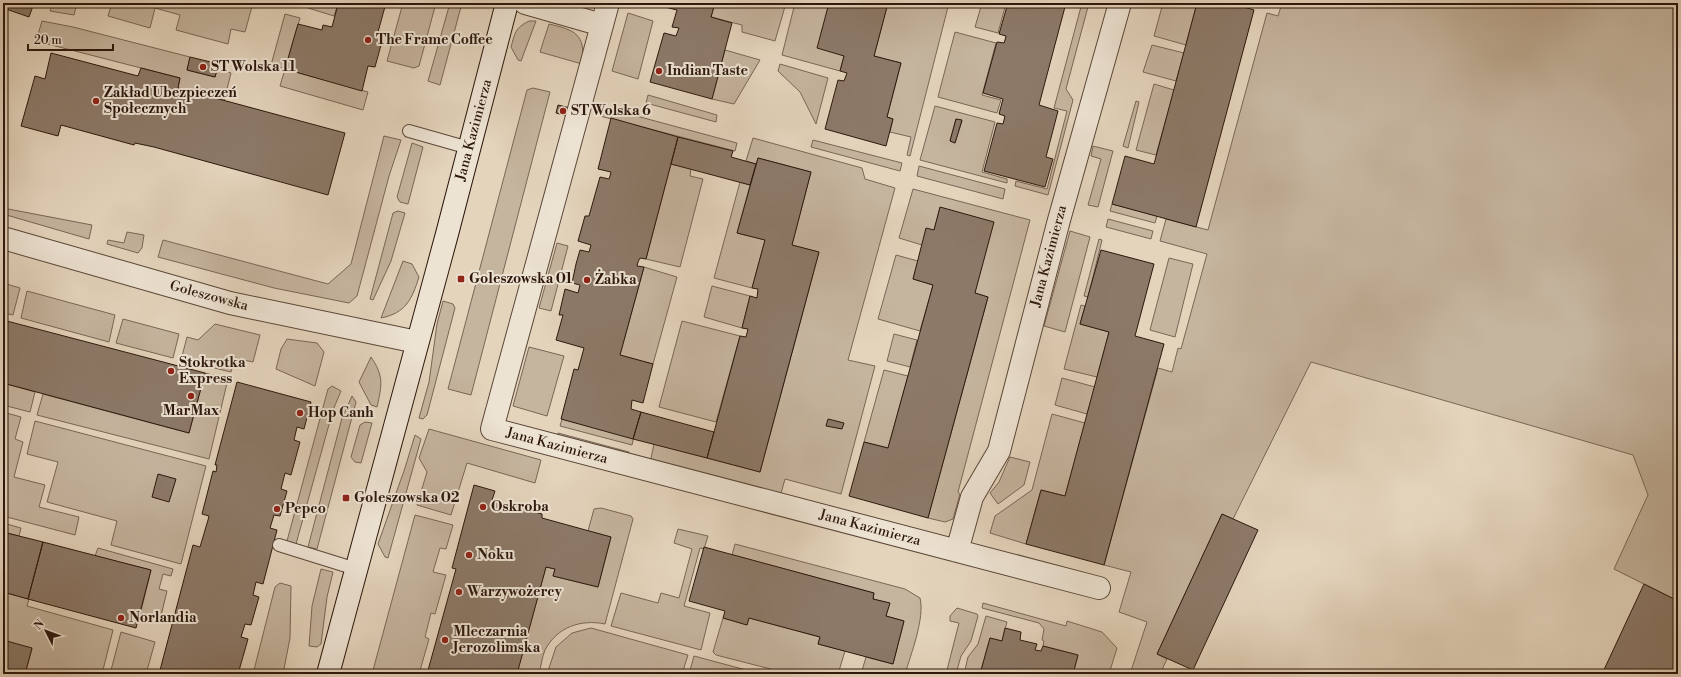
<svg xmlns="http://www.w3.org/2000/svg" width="1681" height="677" font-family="'Libre Bodoni',serif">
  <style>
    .green { fill: #c5b49e; stroke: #796655; fill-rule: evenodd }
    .building { fill: #8c7968; stroke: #2d170c }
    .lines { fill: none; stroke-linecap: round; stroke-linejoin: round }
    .lane-casing { stroke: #5b4638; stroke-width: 14 }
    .street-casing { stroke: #5b4638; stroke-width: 24 }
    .secondary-casing { stroke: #2d170c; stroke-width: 24 }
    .lane { stroke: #ede3d3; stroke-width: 12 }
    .street { stroke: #ede3d3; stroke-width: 22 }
    .secondary { stroke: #ede3d3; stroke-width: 22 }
    .poi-dot { fill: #8f2418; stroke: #ede3d3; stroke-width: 1.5 }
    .labels { text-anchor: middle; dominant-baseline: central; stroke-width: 4; stroke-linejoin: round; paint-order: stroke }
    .poi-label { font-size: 14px; font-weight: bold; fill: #2d170c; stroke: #ede3d3; text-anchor: start }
    .street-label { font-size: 14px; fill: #2d170c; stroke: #ede3d3 }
  </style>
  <rect width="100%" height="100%" fill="#e4d4bc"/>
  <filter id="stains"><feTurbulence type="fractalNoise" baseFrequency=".005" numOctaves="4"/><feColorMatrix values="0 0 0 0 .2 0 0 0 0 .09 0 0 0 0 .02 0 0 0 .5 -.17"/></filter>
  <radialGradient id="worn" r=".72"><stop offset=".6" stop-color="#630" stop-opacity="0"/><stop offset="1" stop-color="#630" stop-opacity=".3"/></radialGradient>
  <!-- green -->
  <path class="green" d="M53,3H77L74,15L50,11Z
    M112,3H253L245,32L231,29L228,44L176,30L180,15L155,8L150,28L108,16Z
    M309,3H334L338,4L334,16L308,8Z
    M403,3H436L419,66L414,68L387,61Z
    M450,3H462L440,85L428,81Z
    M715,3H786L775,41L742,32V25L711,17Z
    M795,3H829L844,56L840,71L782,55Z
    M888,3H949L910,156L907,155L911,137L890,132L893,119L887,117L901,63L874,56Z
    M982,3H992L1005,7L998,33L975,27Z
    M1082,3H1089L1066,89L1073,100L1048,195L1015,186L1016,181L1047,189L1067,111L1054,108Z
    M1163,3H1197L1186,45L1154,36Z
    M1282,3H1678V601L1614,569L1648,495L1633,455L1311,362L1233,519L1222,514L1157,654L1167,659L1160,674H1130L1147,622L1119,612L1131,572L1104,565L1158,368L1172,372L1178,348L1181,349L1207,254L1160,241L1166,219L1208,230L1267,13L1278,16Z
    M628,13L653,21L638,79L612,71Z
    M285,14L300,18L285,69L368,92L363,110L280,86L285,69L271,65Z
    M42,21L73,27L190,57L187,70L215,77L217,69L231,73L224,101L178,88L180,78L36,41Z
    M529,21H536L521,61L518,60L511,47C515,33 515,28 529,21Z
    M549,24C575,30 586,34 582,64L540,52Z
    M955,32L996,43L982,95L1001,100L997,113L938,97Z
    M1152,45L1184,53L1176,81L1143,72Z
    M725,50L760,60L734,104L712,99Z
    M780,64L828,78L816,124L800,92L778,71Z
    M1154,84L1174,90L1156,155L1136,150Z
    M533,88L550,92L471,395L448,389L527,90Z
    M648,95L717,115L716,122L646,103Z
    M1136,101L1139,102L1128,148L1123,146Z
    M935,106L995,122L982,172L1007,179V183L920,160ZM956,119L962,121L955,143L950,141Z
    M603,107L737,143L735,151L600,116Z
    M384,136L401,140L389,176L357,296L349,303L274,288L158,257L163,240L328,284L351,264Z
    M753,138L862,168L865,179L895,188L848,360L875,366L841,494L785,479L780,497L650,463L654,444L760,472L819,252L792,245L811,172L758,158L756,164L746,161Z
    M813,140L902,163L900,171L811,147Z
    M412,143L423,147L408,204L400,202L397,197Z
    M1093,146L1113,151L1098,207L1088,205L1101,159L1091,156Z
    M671,164L691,169L690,176L703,179L680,267L646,259Z
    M919,166L1005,189L1003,199L917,176Z
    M740,182L750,185L737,233L765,240L752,288L714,278Z
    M913,189L1030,220L958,492L960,494L953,519L945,522L928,518L988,297L975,293L940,208L934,230L922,245L899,238Z
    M1112,204L1157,216L1155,223L1110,211Z
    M3,208L92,225L89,239L3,214Z
    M398,211L405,213L391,261L373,300L370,299L393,213Z
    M1108,219L1153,231L1151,239L1106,227Z
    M1070,231L1090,237L1065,332L1044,326Z
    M127,232L144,235L142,248L138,253L107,244L108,240L124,243Z
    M1099,239L1102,240L1088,297L1084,296Z
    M557,243L568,246L551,311L539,308Z
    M896,255L918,261L913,279L933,285L920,331L878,319Z
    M1169,258L1193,264L1175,337L1150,330Z
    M403,261L412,264L419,277C412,299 406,313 381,318Z
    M644,267L677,277L653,364L620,355Z
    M3,283L20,288L13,315L3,313Z
    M712,286L750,296L742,328L704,317Z
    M27,291L115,315L109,342L21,318Z
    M443,301L453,304L455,308L427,415L423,419L419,418L429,382L437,324Z
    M1081,305L1085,306L1080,324L1109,332L1097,377L1064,369Z
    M123,319L179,334L173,358L116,343Z
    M682,321L740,336L716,422L659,407Z
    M215,324L260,335L253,362L235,358L231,372L181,360L187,337L198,340Z
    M894,334L917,340L910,367L887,361Z
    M287,339L317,343L324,352L315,386L276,369L281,349Z
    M529,347L564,356L547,416L513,406Z
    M371,357C384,376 382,385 377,407L371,405L359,382Z
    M884,370L908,376L888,448L864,442Z
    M205,373L228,379L209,459L37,415L43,394L189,433Z
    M1062,378L1095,387L1087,414L1055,405Z
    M3,383L35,392L30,412L3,405Z
    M332,386L341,391L333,410L296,544L287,541L328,389Z
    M352,396L356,402L317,549L308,547L342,418Z
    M3,412L21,417L15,439L23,442L14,477L45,485L39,507L79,517L75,535L3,516Z
    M1052,414L1085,423L1065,496L1041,490L1026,544L990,533L995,516L1032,490Z
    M562,419L634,436L632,445L560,426Z
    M35,421L206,466L181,564L111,545L117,521L47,502L58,462L27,454Z
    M365,422L372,423L361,463L355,462L351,457L360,425Z
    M429,429L541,460L535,483L467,463L451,515L417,505L427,472L419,458Z
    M558,433L629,452V456L557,437Z
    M415,435L421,439L388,558L385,557L378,544L405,468Z
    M1010,457L1030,462L1024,485L998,504L990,493L999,482Z
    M601,508L631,516L633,519L605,624C581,619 557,627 545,650C542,657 541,666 539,674L518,669L546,567L555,569L553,576L598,587L611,537L588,531L594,509Z
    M415,515L453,525L446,549L440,548L433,572L446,575L435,614L431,613L425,637L429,639L419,674H372Z
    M3,523L21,528L19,536L3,532Z
    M678,529L708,536L704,549L700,548L684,606L710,613L701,650L611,626L621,593L658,603L661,593L679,598L692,549L674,543Z
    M735,544L905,589L920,598C925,618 911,654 905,674H861L866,657L893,664L904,621L886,616L889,603L873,599L874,593L732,555Z
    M98,548L173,569L171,576L163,574L159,589L167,591L160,620L140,615L151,570L95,556Z
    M321,569L333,572L327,597L321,644L317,647L309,646L312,606Z
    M280,583L291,586L290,638L283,674H253L275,587Z
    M3,592L29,599L27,606L113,630L102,674H25L32,649L3,640Z
    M983,603L1066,626L1067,621L1102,632L1117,648L1109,674H1073L1078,655L1043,646L1044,641L1042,640L1044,629L1039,623L982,608Z
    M957,608L977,614L978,616L971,641L961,656L956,674H946L959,623L950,621V616Z
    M986,616L1007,622L1002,641L990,638L980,674H964L968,657L978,644Z
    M723,618L747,625L749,618L820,637L818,644L845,651L838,674H790L716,655L713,652Z
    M591,628L688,655L682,674H547L556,647L572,633Z
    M121,632L155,642L146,674H110Z
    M694,656L761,674H689Z"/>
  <!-- building -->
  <path class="building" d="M3,3H34L29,17L3,8Z
    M334,3H386L378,32L384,34L375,67L368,66L362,91L285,69L298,24L322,30L323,25L332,27L338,4Z
    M649,3H715L711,17L732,23L712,99L650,82L664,33L676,36L679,28L672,27L677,10Z
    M829,3H888L874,56L901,63L887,117L893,119L886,146L825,129L838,80L844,81L847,73L840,71L844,56L817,48Z
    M1014,3H1066L1039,105L1058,111L1046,157L1053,159L1045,187L984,171L997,123L1003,124L1005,116L999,114L1003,99L983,93L997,42L1004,43L1005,40L1006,36L999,34L1007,6L1013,8Z
    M1197,3H1235L1234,4L1254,10L1196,227L1112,204L1125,156L1154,164Z
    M51,53L138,76L141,68L180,78L178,88L345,133L328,195L154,147L135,143L134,145L61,125L58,136L21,126L35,76L45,79Z
    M190,57L219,64L215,77L187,70Z
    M558,105L570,108L568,116L556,113Z
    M611,118L678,137L646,259L640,258L638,262L637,266L644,267L620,355L653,364L643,403L632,400L631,409L641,412L633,439L561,419L574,369L578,370L584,348L556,340L563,315H559L565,289L578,293L580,285L572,283L576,264L580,250L589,252L591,245L578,241L585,216H589L600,177L609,179L610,176L611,172L598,169Z
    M956,119L962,120L955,143L950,141Z
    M678,137L733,151L731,157L756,164L750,185L671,164Z
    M758,158L811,172L792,245L819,252L760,472L707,458L740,336L746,337L748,329L742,328L750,296L757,298L758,289L752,288L765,240L737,233Z
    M940,207L994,222L975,293L988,297L928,518L849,496L864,442L888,448L933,285L913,279L926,228L934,230Z
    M1101,250L1154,264L1135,336L1164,344L1104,565L1026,544L1041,490L1065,496L1109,332L1080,324Z
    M3,320L205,373L189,433L3,383Z
    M237,382L311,402L304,429L297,427L294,440L300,442L291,475L285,473L281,489L287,491L280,516L274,515L270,528L277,530L263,584L256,582L253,595L259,597L251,625L245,624L241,637L248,639L238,674H159L193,545L200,547L208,520L209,516L202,514L213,471L216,472L217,465H215Z
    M641,412L714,432L707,458L633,439Z
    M828,419L844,423L842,429L826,426Z
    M158,474L176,479L169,502L152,497Z
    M474,485L495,491L492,500L542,514V518L611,537L598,587L553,576L555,569L546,567L517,674H427L456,569L452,568Z
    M1222,514L1258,530L1193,670L1157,654Z
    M3,532L43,542L28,599L3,592Z
    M43,542L151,570L136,628L28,599Z
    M704,547L874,593L873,599L890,603L886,616L904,621L893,664L818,644L820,637L749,618L747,625L723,618L725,611L689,601Z
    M1644,584L1678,601V674H1602Z
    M1005,628L1021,632L1020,640L1037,644L1035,650L1041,651L1043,646L1078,655L1073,674H980L990,638L1002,641Z
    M3,640L32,648L25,674H14L3,671Z"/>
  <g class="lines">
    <defs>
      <path id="lane" d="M409,131L469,148
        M279,545L356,569"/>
      <path id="street" d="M525,3L602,25L492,429L1099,588
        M602,25L608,3
        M3,238L230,303L417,342
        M957,551L972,497L999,451L1059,220L1120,3"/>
      <path id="secondary" d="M328,674L447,234L507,3"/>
    </defs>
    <!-- lane casing -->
    <use href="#lane" class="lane-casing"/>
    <!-- street casing -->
    <use href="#street" class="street-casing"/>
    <!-- secondary casing -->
    <use href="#secondary" class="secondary-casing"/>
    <!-- lane -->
    <use href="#lane" class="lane"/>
    <!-- street -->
    <use href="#street" class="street"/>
    <!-- secondary -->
    <use href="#secondary" class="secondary"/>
  </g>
  <!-- markers -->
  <g class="poi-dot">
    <circle cx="368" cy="40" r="4"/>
    <circle cx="203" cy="67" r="4"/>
    <circle cx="659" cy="71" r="4"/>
    <circle cx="96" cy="101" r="4"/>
    <circle cx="563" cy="111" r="4"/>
    <rect x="457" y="275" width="8" height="8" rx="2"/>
    <circle cx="587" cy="280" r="4"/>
    <circle cx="171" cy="371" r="4"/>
    <circle cx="191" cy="396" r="4"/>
    <circle cx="300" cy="413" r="4"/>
    <rect x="342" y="494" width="8" height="8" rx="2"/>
    <circle cx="483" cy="507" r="4"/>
    <circle cx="277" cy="509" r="4"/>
    <circle cx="469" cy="555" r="4"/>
    <circle cx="459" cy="592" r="4"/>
    <circle cx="121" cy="618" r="4"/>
    <circle cx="445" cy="640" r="4"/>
  </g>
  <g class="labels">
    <!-- poi labels -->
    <g class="poi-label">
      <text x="376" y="40">The Frame Coffee</text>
      <text x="211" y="67">ST Wolska 11</text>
      <text x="667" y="71">Indian Taste</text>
      <text x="104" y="93">Zakład Ubezpieczeń<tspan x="104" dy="16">Społecznych</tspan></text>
      <text x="571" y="111">ST Wolska 6</text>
      <text x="469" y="279">Goleszowska 01</text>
      <text x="595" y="280">Żabka</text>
      <text x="179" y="363">Stokrotka<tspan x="179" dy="16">Express</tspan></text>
      <text x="191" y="411" text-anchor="middle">MarMax</text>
      <text x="308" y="413">Hop Canh</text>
      <text x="354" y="498">Goleszowska 02</text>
      <text x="491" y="507">Oskroba</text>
      <text x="285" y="509">Pepco</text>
      <text x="477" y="555">Noku</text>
      <text x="467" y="592">Warzywożercy</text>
      <text x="129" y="618">Norlandia</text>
      <text x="453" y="632">Mleczarnia<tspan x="453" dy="16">Jerozolimska</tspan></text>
    </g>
    <!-- street labels -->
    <g class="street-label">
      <text transform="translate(474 130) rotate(-75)">Jana Kazimierza</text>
      <text transform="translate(1049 256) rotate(-75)">Jana Kazimierza</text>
      <text transform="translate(209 296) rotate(15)">Goleszowska</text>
      <text transform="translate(557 446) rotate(15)">Jana Kazimierza</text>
      <text transform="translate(870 528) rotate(15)">Jana Kazimierza</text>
    </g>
  </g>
  <!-- margin -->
  <rect width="1681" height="677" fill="none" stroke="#e4d4bc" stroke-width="16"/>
  <rect x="4" y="4" width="1673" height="669" fill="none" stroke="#2d170c" stroke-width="2"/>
  <rect x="8" y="8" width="1665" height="661" fill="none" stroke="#2d170c"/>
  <!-- north arrow -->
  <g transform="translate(46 631) rotate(312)" stroke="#ede3d3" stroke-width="3" paint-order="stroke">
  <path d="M0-3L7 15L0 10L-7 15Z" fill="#2d170c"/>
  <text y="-6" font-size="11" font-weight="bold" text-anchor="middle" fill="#2d170c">N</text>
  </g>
  <!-- scale -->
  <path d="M28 44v6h85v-6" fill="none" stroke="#2d170c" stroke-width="2"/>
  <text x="34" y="44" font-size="12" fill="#2d170c" stroke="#ede3d3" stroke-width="3" paint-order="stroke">20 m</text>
  <rect width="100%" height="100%" filter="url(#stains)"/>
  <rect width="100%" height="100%" fill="url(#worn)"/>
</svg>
